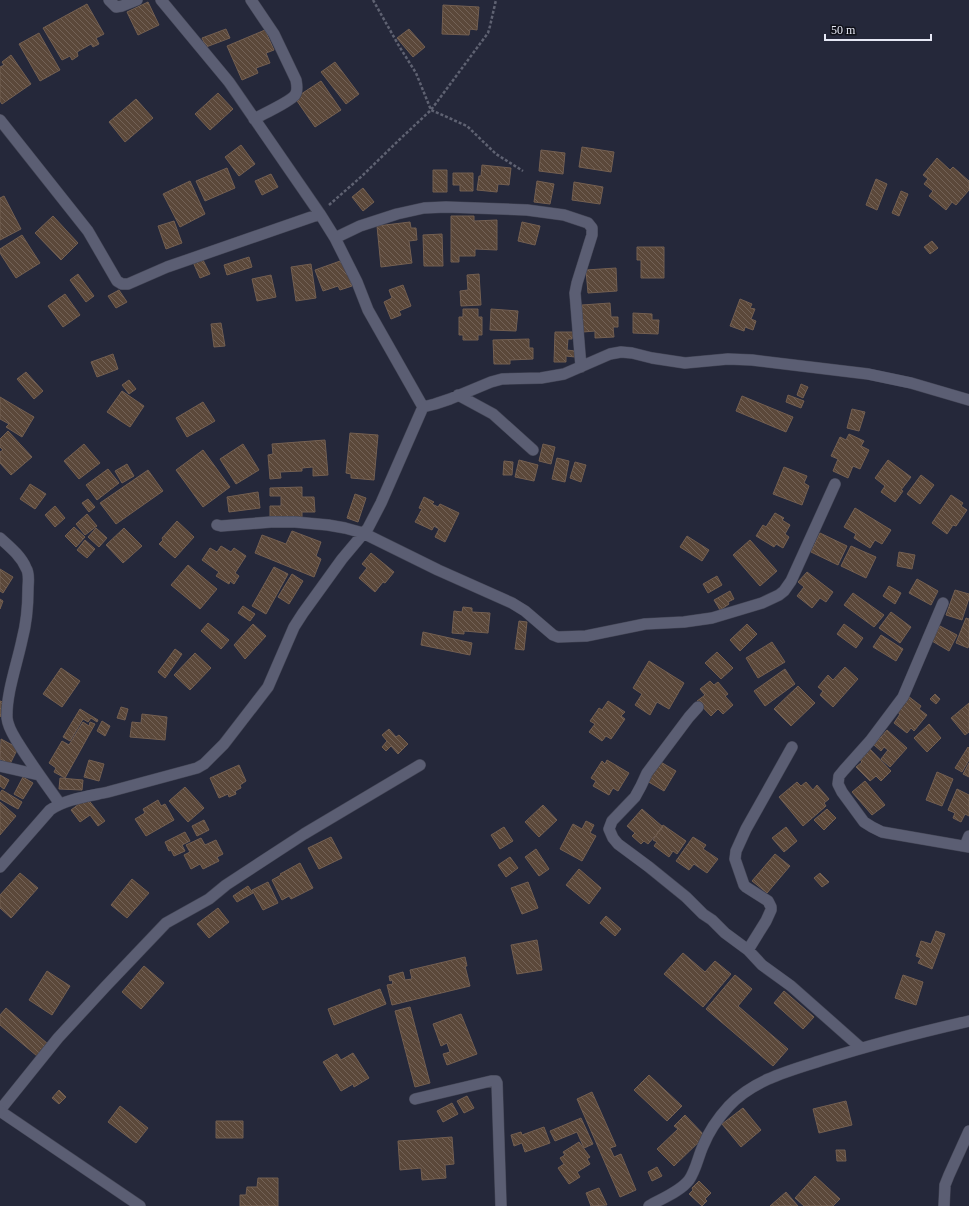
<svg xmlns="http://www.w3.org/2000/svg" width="969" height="1206" font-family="Georgia,serif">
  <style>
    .building { fill: url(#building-back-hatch); stroke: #735f51 }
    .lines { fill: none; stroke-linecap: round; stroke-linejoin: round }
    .minor-casing { stroke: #424454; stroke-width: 12 }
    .tertiary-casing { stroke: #424454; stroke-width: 12 }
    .path { stroke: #5f6272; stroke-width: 2.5; stroke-dasharray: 3 2; stroke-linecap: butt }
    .minor { stroke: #5b5e73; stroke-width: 11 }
    .tertiary { stroke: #5b5e73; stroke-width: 11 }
  </style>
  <defs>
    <pattern id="building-back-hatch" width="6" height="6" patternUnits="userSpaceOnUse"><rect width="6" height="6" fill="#5b483a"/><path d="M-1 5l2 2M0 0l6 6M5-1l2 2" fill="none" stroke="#736257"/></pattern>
  </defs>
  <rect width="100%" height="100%" fill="#25283a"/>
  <!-- building -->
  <path class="building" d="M148,2L159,25L138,35L127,12Z
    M87,4L104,34L96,38L99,44L93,47L91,44L77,52L78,56L72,60L70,56L62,60L43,28Z
    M443,5L479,7L477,30L470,29L469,35L442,34Z
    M226,29L230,38L206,47L202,38Z
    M409,29L425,47L413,57L397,38Z
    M265,30L274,50L266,53L270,63L256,68L258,73L242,80L227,46Z
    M39,33L60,70L40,81L19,44Z
    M11,55L31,84L2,104L0,101V67L4,65L2,62Z
    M335,62L359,94L346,104L321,72Z
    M321,81L341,110L315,127L295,98Z
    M218,93L233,109L210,130L195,114Z
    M136,99L153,118L125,142L109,122Z
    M241,145L255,164L239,176L225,157Z
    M582,147L614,152L611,172L579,167Z
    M541,150L565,153L563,174L539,171Z
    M937,158L950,170L953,167L969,181V190L956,205L952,202L946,210L929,196L933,191L924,184L928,179L923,175Z
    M482,165L511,168L509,185L498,184L497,192L477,190L479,176H481Z
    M227,168L235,188L205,201L196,181Z
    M433,170H447V192H433Z
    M453,173H473V191H460V185H453Z
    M271,174L278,187L262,195L255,181Z
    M876,179L887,184L877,210L866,205Z
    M190,181L205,214L180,227L163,194Z
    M537,181L554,184L550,204L534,202Z
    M574,182L603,187L600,204L572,200Z
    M363,188L374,202L363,211L352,197Z
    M901,191L908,194L899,216L892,213Z
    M4,196L21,229L0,240V198Z
    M53,216L78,243L61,260L35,233Z
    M451,216H474V221L497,220V250L475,249V256H459V262H451Z
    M174,221L182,243L166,249L158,226Z
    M410,222L411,228H416L417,240L409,241L412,263L381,267L377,226Z
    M522,222L540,226L535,245L518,241Z
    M442,234L443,266H424L423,235Z
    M22,235L40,263L16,278L0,253V249Z
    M932,241L938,248L930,254L924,247Z
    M637,247H664V278H641V260H637Z
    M249,257L252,267L227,275L224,265Z
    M202,258L210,274L200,278L193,262Z
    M343,260L352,286L340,290L338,286L323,291L315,270Z
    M311,264L316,298L296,301L291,267Z
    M616,268L617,291L588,293L586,270Z
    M78,274L94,296L86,302L70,280Z
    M479,274L481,305L461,306L460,291L468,290L467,275Z
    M271,275L276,297L257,301L252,279Z
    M403,285L411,306L399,311L401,315L391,319L384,302L392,298L389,290Z
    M119,290L127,302L116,308L108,296Z
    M65,294L80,315L63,327L48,306Z
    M740,299L752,304L750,308L755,309L751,319L756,321L753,330L745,327L744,331L730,326Z
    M610,303L611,317H618V327H613L614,337L595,338V331L583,332L582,305Z
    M463,309H478V317H482V335H478V340H463V335H459V317H463Z
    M491,309L518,311L516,331L490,330Z
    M633,313L652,314V320H659L658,334L633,333Z
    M221,323L225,346L214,347L211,324Z
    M555,332H573L572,339H568L567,350L575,351V357L566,356V362H554Z
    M529,339V348H533V359L510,360V364H494L493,340Z
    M113,354L118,369L97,377L91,362Z
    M26,372L43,391L34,399L17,379Z
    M129,380L136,389L129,394L122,385Z
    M801,384L808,387L803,398L797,395Z
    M122,391L144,406L130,427L107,412Z
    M788,395L804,401L801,408L786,402Z
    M742,396L793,417L786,432L736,411Z
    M0,397L34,417L22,437L6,427L9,424L0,419Z
    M203,402L215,421L187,437L176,418Z
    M852,409L865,412L859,431L847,428Z
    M8,431L32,457L11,475L0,463V452L3,450L0,447V439Z
    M350,433L378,435L374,480L351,478V474L346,473Z
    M849,434L864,441L861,446L869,450L860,469L853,466L848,478L833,471L838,459L831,456L840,437L846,440Z
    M325,440L328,475L313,476V467L302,468V471L280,472L281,478L270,479L268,455L273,454L272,444Z
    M84,444L100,463L79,479L64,461Z
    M243,444L259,470L236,484L220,459Z
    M543,444L555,447L551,464L539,461Z
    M203,450L230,487L203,507L176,470Z
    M557,458L569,461L565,482L552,479Z
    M519,460L538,465L534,481L515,477Z
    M888,460L911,477L901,490L903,491L895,502L881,492L885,486L875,478Z
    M504,461L513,462L512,475H503Z
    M575,462L586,465L581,482L570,478Z
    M127,464L134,476L122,483L115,471Z
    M784,467L807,476L804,483L809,486L802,505L773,494Z
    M108,469L119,483L97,500L86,485Z
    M148,470L163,491L116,524L100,503Z
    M921,475L934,485L920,504L907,494Z
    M30,484L46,494L35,509L20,499Z
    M302,487V497H314L315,512H302V518H270V506H281V496H270V488Z
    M258,492L260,508L229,512L227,497Z
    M355,494L366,498L358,522L347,518Z
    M951,495L963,503L961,506L967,510L956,526L953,525L947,534L932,523Z
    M424,497L434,502L432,504L438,507L440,504L459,513L445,542L435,537L439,529L434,526L432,530L415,522L422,509L419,508Z
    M88,499L95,507L89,512L82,503Z
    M55,506L65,518L55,527L45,515Z
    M855,508L891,530L882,544L875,540L870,548L854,538L856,534L844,527Z
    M775,513L784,518L782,520L790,525L785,534L789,537L783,548L776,544L774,547L756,536L763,525L766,527Z
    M87,514L97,526L85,535L76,524Z
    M177,521L194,537L175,558L159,544L163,540L162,538Z
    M74,527L85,537L76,547L65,536Z
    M96,528L107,538L99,547L88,537Z
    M124,528L142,546L123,563L106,545Z
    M292,531L321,542L316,556L321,559L314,577L255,553L262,535L286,544Z
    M820,533L847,546L838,565L811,552Z
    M687,536L709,550L702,561L680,547Z
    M85,540L95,549L87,558L77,550Z
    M750,540L777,571L760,586L733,555Z
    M221,546L231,552L234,548L246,556L235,573L239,576L234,584L230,581L229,584L216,576L219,572L202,560L210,548L217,552Z
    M851,546L876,557L866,578L841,566Z
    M899,552L915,555L912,569L897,566Z
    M371,553L394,572L385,583L383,582L375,592L359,578L367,568L362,564Z
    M188,565L217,589L200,609L171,585Z
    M274,567L288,574L266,614L252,606Z
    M0,569L13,577L3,593L0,591Z
    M807,572L833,592L826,602L820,598L812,608L797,596L804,587L798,582Z
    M292,574L303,581L289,604L278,597Z
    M717,576L722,585L708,593L703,584Z
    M917,579L938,591L931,605L909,593Z
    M889,586L901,593L895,604L883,596Z
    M955,590L969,594V598L962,620L946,615Z
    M730,591L734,599L728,602L729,604L720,610L714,600Z
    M853,593L884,615L874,627L844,605Z
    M0,599L3,601L0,609Z
    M243,606L255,614L250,621L238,613Z
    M463,607L472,608V612L490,613L488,633L464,631V634L452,633L454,611L462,612Z
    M891,612L911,627L900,643L879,628Z
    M966,618L969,619V644L968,648L956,643Z
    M519,621L527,622L524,650L515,649Z
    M208,623L229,640L221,649L201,631Z
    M253,624L266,636L245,659L234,645Z
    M747,624L757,634L740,651L730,640Z
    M844,624L863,638L856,648L837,634Z
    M940,626L957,635L949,651L932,641Z
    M423,632L472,643L470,655L421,645Z
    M881,635L903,649L896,661L873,647Z
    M772,642L785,662L758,678L746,658Z
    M175,649L182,654L165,678L158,672Z
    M717,652L733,668L721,679L705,663Z
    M195,653L211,668L190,690L174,675Z
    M649,661L684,683L669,709L657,702L650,715L635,705L642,694L633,688Z
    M845,667L858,679L833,707L820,695L823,691L818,687L828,675L833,680Z
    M61,668L80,681L62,707L43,694Z
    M785,669L795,684L765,706L754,691Z
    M710,681L714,685L718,682L728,694L725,696L733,705L723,714L718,709L711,716L697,701L705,695L700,689Z
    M798,686L815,703L791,726L774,709Z
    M935,694L940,699L936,704L930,699Z
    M908,696L921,706L919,709L927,715L914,731L911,728L907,733L894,723L900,714L896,711Z
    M0,701L6,703L0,717Z
    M608,701L625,712L621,716L625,719L611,739L606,736L602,741L589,732L595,724L590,721L599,708L602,710Z
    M969,703V732L965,735L951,718Z
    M121,707L128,709L125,720L117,718Z
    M80,709L98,720L97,722L91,718L88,722L83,719L70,741L63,737Z
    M142,714L167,717L165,740L130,737L132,722L141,723Z
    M102,721L110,726L105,736L97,731Z
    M83,722L89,726L90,722L95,724L65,778L54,772L56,768L49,763L62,741L69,745Z
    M929,724L941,738L927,752L914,738Z
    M389,729L396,737L399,735L408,744L398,754L391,746L386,751L382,747L387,741L382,735Z
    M887,730L907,748L890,767L881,759L888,750L884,747L881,751L874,745Z
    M1,739L18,748L10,764L0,759Z
    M968,747L969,748V760L962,772L955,768Z
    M869,748L891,771L881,781L876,776L870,781L856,767L862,762L858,758Z
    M89,760L104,764L99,781L84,777Z
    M607,760L629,773L618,791L613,788L609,795L593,786L596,781L591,778L602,761L605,764Z
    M659,761L676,771L664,791L647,781Z
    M969,763V777L963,774Z
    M239,765L246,781L240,785L241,788L235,791L236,794L229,797L228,794L219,798L210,778Z
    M937,772L953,779L942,806L926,800Z
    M0,775L9,780L4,789L0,786Z
    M23,777L33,783L23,799L14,794Z
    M60,778L83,780L82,790L59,789Z
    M865,781L885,805L872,815L852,792Z
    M797,782L801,786L806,782L813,790L817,785L829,799L824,803L826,806L803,826L779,797Z
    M185,787L204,808L188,822L169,801Z
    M957,789L969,795V816L965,814L961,822L953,818L955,813L948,810Z
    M2,790L22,802L18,809L0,799V793Z
    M87,798L105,821L98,826L90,815L80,822L71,810Z
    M158,800L161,806L165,804L174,820L146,836L135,819L145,813L143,809Z
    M0,802L16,816L0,835Z
    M543,805L557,820L539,837L525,822Z
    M642,809L663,827L648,844L644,841L641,844L632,836L635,833L627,826Z
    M827,809L836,818L824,830L814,820Z
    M204,820L209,830L197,836L192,826Z
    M586,821L594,825L590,833L596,836L582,861L560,849L573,824L582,829Z
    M663,825L686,841L677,854L673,851L669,857L654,846L657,842L653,840Z
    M504,827L513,841L500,849L491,835Z
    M786,827L797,841L784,852L772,838Z
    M185,832L190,841L182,845L185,851L174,856L171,850L169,851L165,842Z
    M331,837L342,858L319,869L308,848Z
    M693,837L706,845L703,849L718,859L707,873L694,864L689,870L676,861Z
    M201,838L205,845L216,840L223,854L217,857L219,861L203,869L200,864L191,869L184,855L190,852L186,845Z
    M536,849L549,869L539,876L525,857Z
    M775,854L790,866L767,893L752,881Z
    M510,857L518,868L506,877L498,865Z
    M300,863L313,888L291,899L289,896L282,900L272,880L281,875L280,874Z
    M579,869L601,888L589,904L566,885Z
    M20,873L38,888L11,918L0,908V895Z
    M820,873L829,882L822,887L814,878Z
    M132,879L149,893L127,918L111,905Z
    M268,882L278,903L263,910L252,890Z
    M528,882L538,908L522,914L511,888Z
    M248,886L253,893L237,902L233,896Z
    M218,908L229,922L209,938L197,924Z
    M606,916L621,929L615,936L600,923Z
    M936,931L945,934L932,969L918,963L921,958L916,956L921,941L931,944Z
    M537,940L542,970L517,974L511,945Z
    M683,953L705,972L715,961L731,974L703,1007L664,974Z
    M465,957L467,966H465L470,986L392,1005L387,985L393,984L392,980L390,981L389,976L403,972L405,980L412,979L410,970Z
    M144,966L164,983L141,1009L122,992Z
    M47,971L70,986L52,1015L29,1000Z
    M735,975L752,989L738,1006L788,1049L773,1066L706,1009Z
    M903,975L923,982L916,1005L895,998Z
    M380,989L386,1004L334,1025L328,1009Z
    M784,991L814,1017L803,1029L774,1003Z
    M410,1007L430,1083L415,1087L395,1011Z
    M6,1008L48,1044L37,1056L0,1025V1015Z
    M461,1014L477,1054L447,1065L443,1054L450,1052L447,1043L441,1046L433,1024Z
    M353,1053L369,1078L354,1087L353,1084L341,1091L323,1062L337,1054L341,1060Z
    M649,1075L682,1106L667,1121L634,1090Z
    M59,1090L66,1097L59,1104L52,1098Z
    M592,1092L616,1146L610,1148L614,1157L621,1154L636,1190L620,1197L577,1099Z
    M467,1096L474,1108L464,1113L457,1101Z
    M846,1101L852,1125L819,1133L813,1109Z
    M452,1103L458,1114L443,1122L437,1111Z
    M120,1106L148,1128L136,1143L108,1122Z
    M743,1108L761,1130L741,1147L722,1124Z
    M685,1115L705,1136L674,1166L657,1149L678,1129L674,1126Z
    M581,1118L593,1144L584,1148L577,1132L555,1141L550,1131Z
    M216,1121H243V1138H216Z
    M544,1127L550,1143L525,1152L522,1143L514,1146L511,1135L521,1132L522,1135Z
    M452,1137L454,1164L445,1165L446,1178L422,1180L421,1168L400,1170L398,1141Z
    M579,1142L590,1157L587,1159L590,1164L577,1172L580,1177L569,1184L558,1168L564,1164L560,1158L565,1155L563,1152Z
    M836,1150H845L846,1161H837Z
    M657,1167L662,1176L652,1181L648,1172Z
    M815,1176L840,1199L833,1206H804L795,1198Z
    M258,1178H278V1206H240V1195H246L247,1187H257Z
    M699,1181L711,1193L705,1199L707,1201L702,1206L689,1194L693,1190L692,1188Z
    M599,1188L607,1205L591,1206L586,1193Z
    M786,1192L798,1206H770Z"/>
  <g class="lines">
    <defs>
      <path id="minor" d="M109,0L116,7L122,6L137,0
        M161,0L229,82L320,214L335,238L360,226L397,214L424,208L446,207L527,210L564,215L588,223L592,228V235L577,283L575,293L581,367
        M251,0L274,34L296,80C297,85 298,91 295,95C290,102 263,114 254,119
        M0,120L88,231L117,281L122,284H128L167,267L320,214
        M335,238L357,282L368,310L423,407
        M458,395L493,414L533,450
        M217,525L221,526L271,522H295L328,525L345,528L363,533L438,570L512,603L525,611L553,635L558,637L586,636L645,624L684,622L712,618L762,603L779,595L784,591L791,581L835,484
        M0,538C10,547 21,556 26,568C30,574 28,582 28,589C28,605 26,625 22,640C17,664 6,694 7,718C8,728 14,736 18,743C31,764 46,784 60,804
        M943,603L903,697L870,741L844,770L839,776L838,784L842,792L864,822L872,827L882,832L969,847
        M698,707L689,717L647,773L641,786L635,797L612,821L609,829L613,838L618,844L649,867L686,897L703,914L712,920L725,933L748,950L762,965L791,986L861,1048
        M0,766L39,775
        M965,846L969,836
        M0,867L50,810C65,799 90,796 108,792C138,784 168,776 197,768L204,764L224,744L268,687L294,627L303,613L342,559L368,528L381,503L423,407L435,404L450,399L491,382L502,379L541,378L564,374L610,354L621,352L632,353L652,358L685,363L728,359L752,360L868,374L911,383L969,400
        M748,950L766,921L771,910V907L768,901L746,887L744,885L735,859L736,851L746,829L792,747
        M415,1099L491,1081H496L497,1083L501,1206
        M0,1110L58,1038L106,986L166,923L209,899L226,885L304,834L420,765
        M649,1206C661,1199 681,1191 689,1180C696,1170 698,1157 703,1146C709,1131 718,1118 729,1106C754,1079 792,1070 826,1059C873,1044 921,1032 969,1021
        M944,1206L945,1185L949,1175L969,1131"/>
      <path id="tertiary" d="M0,1111L140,1206"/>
    </defs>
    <!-- minor casing -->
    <use href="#minor" class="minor-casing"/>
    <!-- tertiary casing -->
    <use href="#tertiary" class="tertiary-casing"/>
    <!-- path -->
    <path class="path" d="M373,0L399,46L416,73L431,110L467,126L496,154L523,171
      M329,205L362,176L399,140L431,110L488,33L490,26L496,0"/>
    <!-- minor -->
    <use href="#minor" class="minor"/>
    <!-- tertiary -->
    <use href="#tertiary" class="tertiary"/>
  </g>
  <!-- scale -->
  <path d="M825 34v6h106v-6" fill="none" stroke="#e6e8f5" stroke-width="2"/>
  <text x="831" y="34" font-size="12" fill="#e6e8f5" stroke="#101119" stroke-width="3" paint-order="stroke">50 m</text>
</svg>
